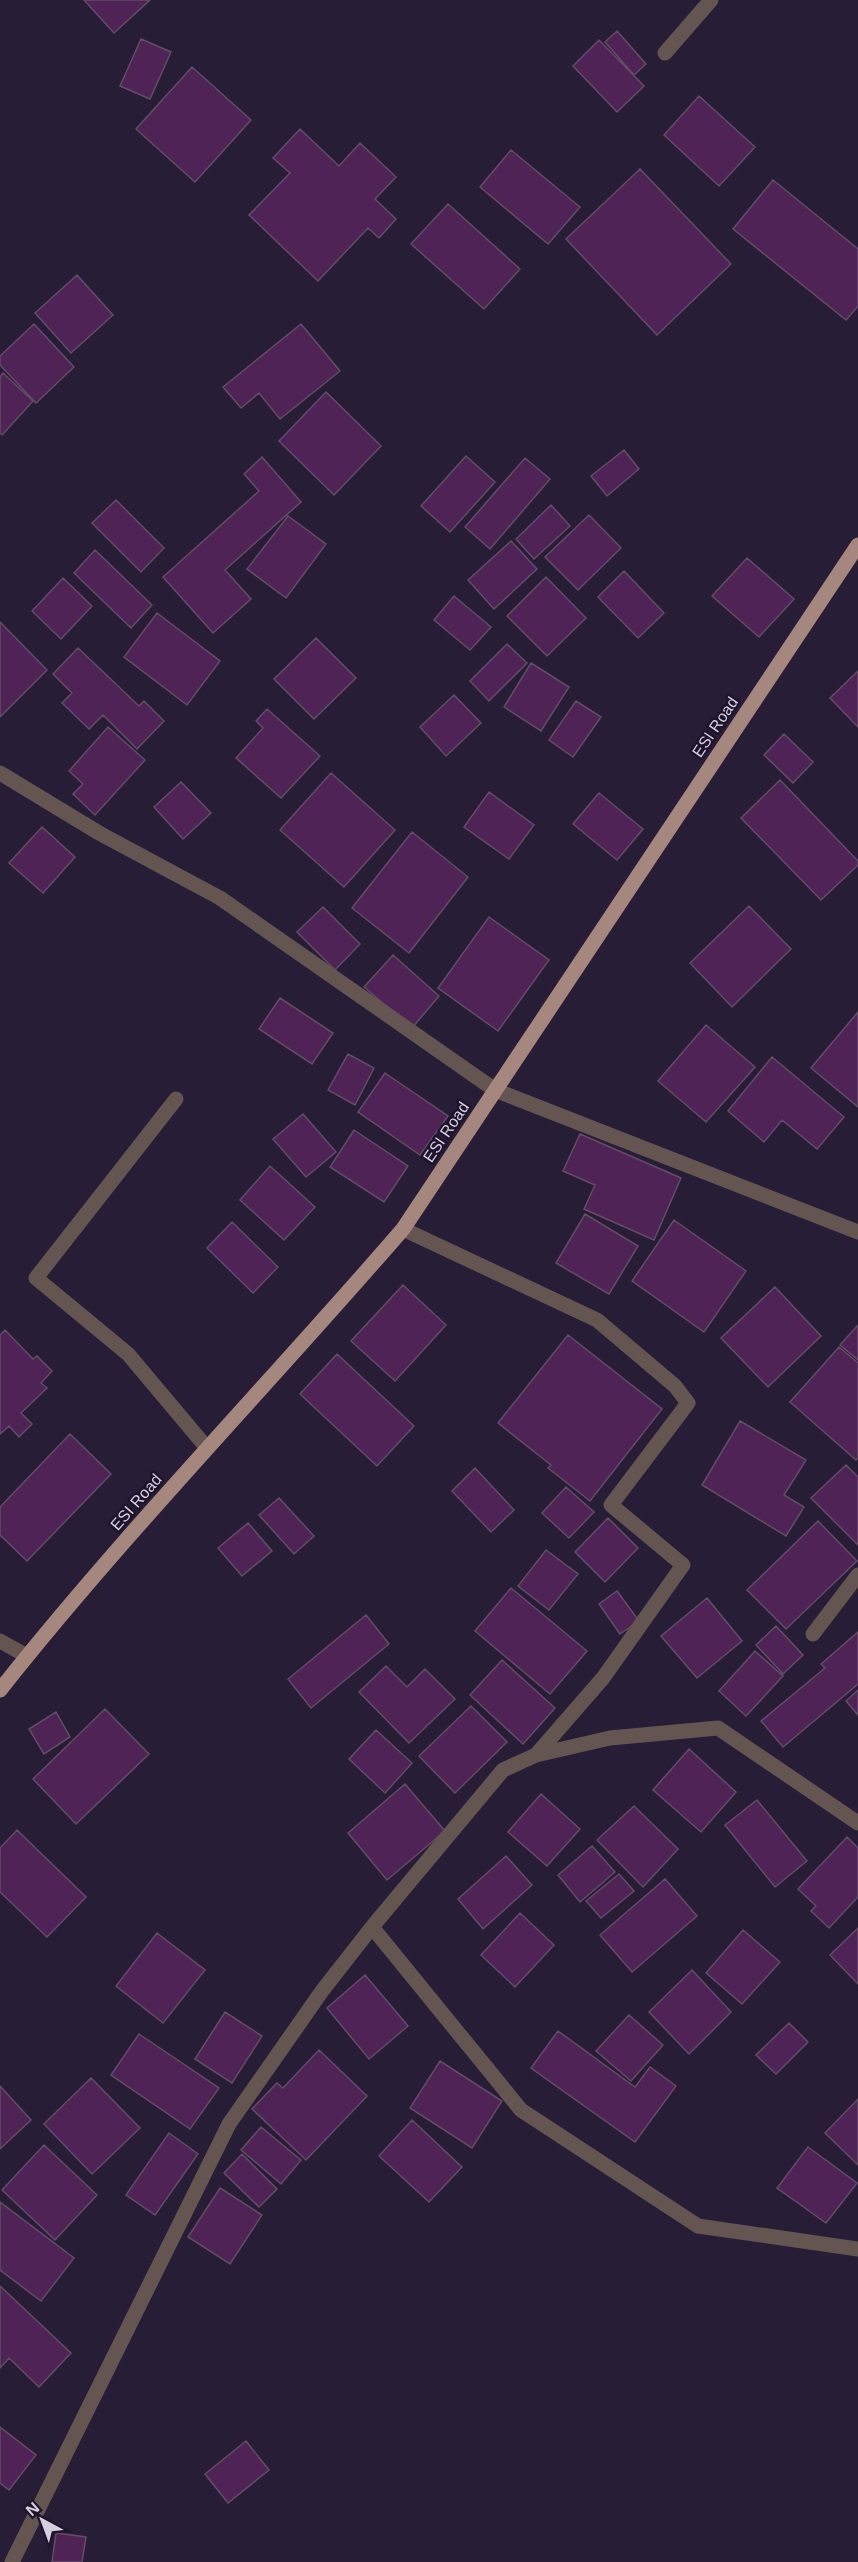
<svg xmlns="http://www.w3.org/2000/svg" width="858" height="2562" font-family="Helvetica,sans-serif">
  <style>
    .building { fill: #4f2356; stroke: #624d65; stroke-width: 1.5 }
    .lines { fill: none; stroke-linecap: round; stroke-linejoin: round }
    .minor { stroke: #645550; stroke-width: 15 }
    .major { stroke: #a5877d; stroke-width: 15 }
    .labels { text-anchor: middle; dominant-baseline: central; stroke-width: 5; stroke-linejoin: round; paint-order: stroke }
    .street-label { font-size: 16px; fill: #d5cfe0; stroke: #1e142c }
  </style>
  <rect width="100%" height="100%" fill="#271d36"/>
  <!-- building -->
  <path class="building" d="M84,0H150L114,33Z
    M617,31L646,64L634,75L605,42Z
    M141,39L171,52L150,99L120,86Z
    M599,40L644,86L617,112L573,66Z
    M192,67L251,120L195,182L136,129Z
    M699,96L755,147L719,186L664,135Z
    M300,129L339,166L360,143L396,177L375,199L396,219L379,238L368,228L318,281L249,215L290,173L273,158Z
    M511,150L580,207L548,244L480,187Z
    M640,169L731,264L657,335L566,239Z
    M773,180L858,249V306L846,320L733,229Z
    M448,204L520,269L484,309L411,244Z
    M77,275L113,315L71,353L35,313Z
    M34,324L74,367L36,403L0,365V356Z
    M301,324L340,371L280,419L259,393L241,408L223,387Z
    M3,373L33,401L2,435L0,433V377Z
    M326,392L381,446L334,495L279,441Z
    M624,450L639,469L607,496L591,476Z
    M466,456L495,482L450,532L421,506Z
    M262,457L301,502L225,570L251,599L213,633L163,577L259,491L244,474Z
    M525,458L550,479L490,549L465,527Z
    M116,500L164,548L141,572L92,523Z
    M551,505L570,526L534,559L516,539Z
    M589,515L621,548L578,590L545,557Z
    M288,516L326,544L286,598L247,569Z
    M511,541L537,569L494,609L468,580Z
    M95,550L152,605L131,628L74,573Z
    M747,558L794,599L759,637L712,596Z
    M624,571L664,613L638,638L598,597Z
    M546,577L586,618L547,656L507,616Z
    M63,578L92,606L61,639L32,611Z
    M454,596L491,627L470,650L434,620Z
    M157,613L220,661L187,705L124,657Z
    M0,622L47,670L0,717Z
    M316,638L356,678L314,719L274,679Z
    M507,644L527,663L489,701L470,681Z
    M78,648L139,706L144,701L164,721L137,749L103,715L89,729L62,703L72,693L53,674Z
    M531,663L569,687L541,731L504,707Z
    M858,671V727L830,698Z
    M454,695L481,723L446,756L420,727Z
    M576,701L601,717L573,757L549,740Z
    M267,709L320,756L281,798L236,758L263,728L256,721Z
    M108,727L145,760L95,815L73,794L83,784L69,771Z
    M784,734L813,762L793,783L764,755Z
    M331,773L395,830L344,887L280,830Z
    M780,780L858,861V865L821,900L741,818Z
    M181,782L211,813L183,839L154,807Z
    M489,792L534,825L509,859L464,827Z
    M599,793L643,829L617,860L573,824Z
    M42,827L75,857L43,893L9,863Z
    M412,832L468,877L409,953L352,908Z
    M749,906L791,949L732,1007L690,963Z
    M323,907L360,944L335,970L297,932Z
    M489,917L549,960L498,1031L438,988Z
    M393,955L439,996L412,1028L364,987Z
    M280,998L333,1033L312,1064L259,1029Z
    M858,1012V1107L811,1068Z
    M706,1025L755,1067L706,1122L658,1081Z
    M348,1054L374,1068L355,1105L328,1090Z
    M772,1057L844,1117L817,1149L782,1120L764,1142L728,1111Z
    M385,1073L448,1116L420,1155L358,1112Z
    M303,1114L336,1152L306,1177L273,1139Z
    M354,1130L408,1166L384,1202L330,1167Z
    M580,1134L681,1178L654,1240L584,1209L595,1185L563,1171Z
    M270,1166L315,1207L284,1240L240,1200Z
    M585,1214L638,1246L609,1294L556,1263Z
    M674,1220L746,1271L704,1332L632,1281Z
    M232,1222L278,1267L253,1293L207,1248Z
    M403,1285L446,1325L395,1381L351,1341Z
    M775,1287L821,1336L768,1387L721,1338Z
    M858,1325V1360L840,1345Z
    M5,1330L33,1359L37,1356L52,1371L41,1383L47,1388L21,1413L32,1424L19,1437L9,1426L0,1434V1335Z
    M568,1335L662,1409L590,1501L548,1468L551,1465L498,1423Z
    M839,1347L858,1363V1458L856,1460L790,1402Z
    M337,1354L414,1426L377,1466L300,1394Z
    M740,1421L806,1460L784,1495L804,1507L786,1536L702,1485Z
    M70,1434L111,1474L27,1561L0,1535V1507Z
    M846,1465L858,1477V1545L811,1498Z
    M475,1468L514,1510L491,1532L452,1491Z
    M566,1487L594,1512L569,1538L542,1513Z
    M279,1498L314,1536L294,1554L259,1515Z
    M608,1518L638,1548L605,1582L575,1552Z
    M818,1521L857,1561L786,1629L747,1590Z
    M248,1523L272,1551L242,1576L218,1548Z
    M546,1550L578,1574L549,1610L518,1586Z
    M511,1588L587,1651L550,1694L475,1631Z
    M617,1591L639,1621L620,1634L599,1604Z
    M707,1598L742,1641L697,1678L661,1636Z
    M366,1615L389,1644L311,1708L288,1679Z
    M776,1626L803,1655L783,1674L756,1645Z
    M858,1632V1684L783,1747L761,1721L825,1668L821,1664Z
    M755,1651L783,1676L746,1716L719,1691Z
    M502,1660L555,1708L523,1744L470,1695Z
    M386,1666L407,1687L425,1669L455,1699L409,1743L359,1692Z
    M858,1690V1715L846,1701Z
    M471,1706L507,1742L455,1793L419,1756Z
    M105,1709L149,1754L76,1824L33,1779Z
    M56,1712L70,1737L44,1754L29,1729Z
    M376,1730L412,1763L385,1793L349,1759Z
    M689,1749L736,1792L701,1832L653,1790Z
    M405,1784L445,1831L387,1880L348,1833Z
    M541,1794L580,1829L547,1866L508,1832Z
    M757,1800L807,1861L775,1887L725,1825Z
    M634,1806L678,1849L643,1887L597,1840Z
    M17,1830L86,1897L47,1937L0,1892V1848Z
    M847,1837L858,1848V1897L829,1928L811,1911L816,1906L798,1889Z
    M592,1846L615,1872L580,1902L558,1875Z
    M506,1856L532,1885L483,1929L458,1899Z
    M619,1874L634,1891L601,1918L586,1901Z
    M665,1879L697,1916L632,1972L600,1935Z
    M520,1913L554,1945L515,1987L481,1955Z
    M858,1928V1984L830,1955Z
    M743,1930L780,1962L742,2004L706,1973Z
    M157,1933L205,1970L163,2023L116,1986Z
    M692,1970L731,2012L689,2054L649,2012Z
    M365,1975L408,2026L369,2059L327,2008Z
    M225,2012L262,2036L232,2083L195,2059Z
    M629,2015L663,2045L631,2081L596,2051Z
    M789,2023L808,2042L776,2074L756,2055Z
    M558,2031L635,2087L650,2067L676,2086L635,2142L531,2068Z
    M139,2034L219,2088L190,2129L111,2075Z
    M319,2050L367,2096L306,2160L252,2109L277,2083L283,2088Z
    M440,2061L502,2101L472,2148L410,2108Z
    M91,2078L140,2128L92,2174L44,2124Z
    M0,2086L31,2120L0,2149Z
    M858,2099V2165L825,2133Z
    M412,2120L462,2167L429,2202L379,2156Z
    M261,2127L301,2160L281,2184L241,2150Z
    M169,2133L198,2154L155,2215L126,2195Z
    M44,2145L97,2195L55,2240L2,2190Z
    M808,2147L857,2183L826,2223L777,2188Z
    M242,2154L277,2189L259,2207L224,2173Z
    M220,2188L262,2215L230,2264L188,2237Z
    M0,2202L74,2258L41,2301L0,2270Z
    M0,2286L71,2353L39,2387L9,2358L0,2368Z
    M0,2427L36,2455L9,2490L0,2483Z
    M246,2441L269,2470L228,2503L205,2474Z
    M56,2533L86,2537L82,2562H52Z"/>
  <g class="lines">
    <!-- minor -->
    <path class="minor" d="M665,53L711,0
      M0,773L99,833L220,898L495,1090L858,1232
      M176,1099L36,1278L128,1354L207,1448
      M813,1634L858,1575
      M0,1641L27,1656
      M536,1755L610,1738L718,1728L858,1823
      M372,1927L521,2110L698,2226L858,2249
      M12,2562L229,2124L322,1991L372,1927L503,1770L536,1755L603,1678L683,1565L611,1505L688,1403L675,1386L597,1320L403,1229"/>
    <!-- major -->
    <path class="major" d="M0,1690C127,1530 270,1383 403,1229L858,545"/>
  </g>
  <g class="labels">
    <!-- street labels -->
    <g class="street-label">
      <text transform="translate(715 727) rotate(-56)">ESI Road</text>
      <text transform="translate(446 1132) rotate(-56)">ESI Road</text>
      <text transform="translate(136 1502) rotate(-49)">ESI Road</text>
    </g>
  </g>
  <!-- north arrow -->
  <g transform="translate(42 2520) rotate(319)" stroke="#1e142c" stroke-width="4.5" paint-order="stroke">
  <path d="M0-4.5L10 22L0 15L-10 22Z" fill="#d5cfe0"/>
  <text y="-9" font-size="16" font-weight="bold" text-anchor="middle" fill="#d5cfe0">N</text>
  </g>
</svg>
